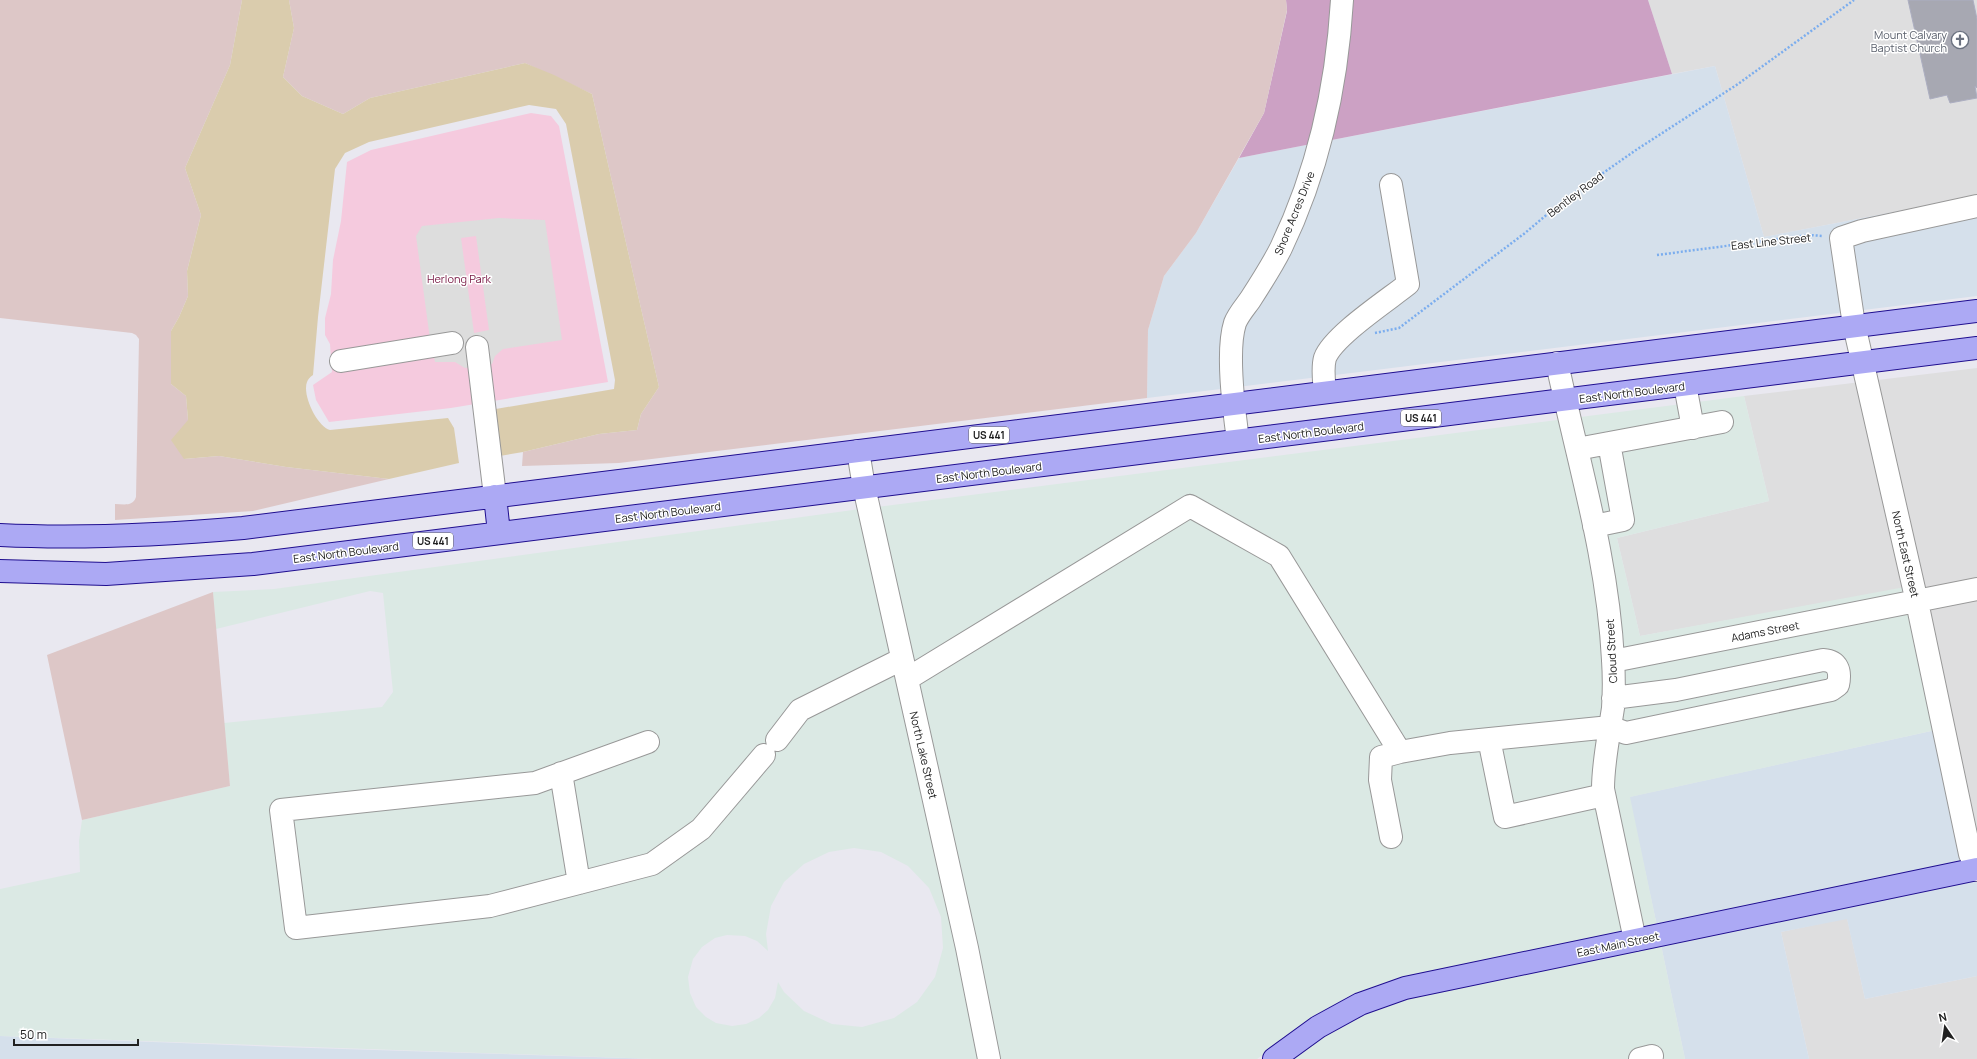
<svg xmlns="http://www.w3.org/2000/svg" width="1977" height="1059" font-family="Manrope,sans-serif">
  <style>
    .residential { fill: #dededf }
    .commercial { fill: #d5e0eb }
    .industrial { fill: #dbe9e4; fill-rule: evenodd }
    .forest { fill: #cca1c4 }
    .wetland { fill: #ddc7c7 }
    .park { fill: #f5cade }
    .parking { fill: #ddd; fill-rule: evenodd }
    .water { fill: #daccad }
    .building { fill: #a7a8b2; stroke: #acaec1 }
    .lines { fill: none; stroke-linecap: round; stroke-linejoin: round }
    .minor-casing { stroke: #989898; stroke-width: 24 }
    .major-casing { stroke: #1f0e8f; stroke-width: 24 }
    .path { stroke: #7badee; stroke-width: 2.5; stroke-dasharray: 2 2; stroke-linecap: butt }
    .minor { stroke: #fff; stroke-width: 22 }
    .major { stroke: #aca9f4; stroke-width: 22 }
    .labels { text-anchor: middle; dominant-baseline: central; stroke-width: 3; stroke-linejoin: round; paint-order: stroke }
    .shield { fill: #fff; stroke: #646464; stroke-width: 1 }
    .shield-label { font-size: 10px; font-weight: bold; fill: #212121 }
    .worship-label { font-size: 11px; fill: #5b616d; stroke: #fff; text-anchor: end }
    .street-label { font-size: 11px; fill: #212121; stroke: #fff }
    .park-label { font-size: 11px; fill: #771642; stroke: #fff }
  </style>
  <rect width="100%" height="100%" fill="#e9e8f0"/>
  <!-- residential -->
  <path class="residential" d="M1648,0H1977V196L1764,237L1715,66L1672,74Z
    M1977,368V859L1905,588L1640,636L1617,538L1769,501L1744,396Z
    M1847,918L1865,999L1977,976V1059H1809L1781,932Z"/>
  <!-- commercial -->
  <path class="commercial" d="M1715,66L1764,237L1977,196V296L1147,398L1148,330L1164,276L1196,233L1239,158Z
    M1945,728L1973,860L1657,926L1629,797Z
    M1977,879V976L1865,999L1847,919L1781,932L1809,1059H1685L1661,945Z
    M0,1036L279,1047L656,1059H0Z"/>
  <!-- industrial -->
  <path class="industrial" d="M1744,396L1769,501L1617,538L1640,636L1905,587L1945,728L1630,797L1657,926L1313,1019L1257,1059H998L877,507Z
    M860,509L981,1059H656L0,1036V889L80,872L79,841L82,820L230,786L224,723L382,707L393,692L383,593L370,591L216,629L213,592L274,589ZM854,848L881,852L908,866L929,888L941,917L943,948L935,977L917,1002L894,1018L862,1027L832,1024L804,1011L784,992L778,982L775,998L768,1010L759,1018L746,1024L732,1026L716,1023L706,1017L696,1007L690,993L688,977L693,959L702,947L715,938L727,935L745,936L757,941L768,951L766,934L771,906L784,882L804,864L829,852Z
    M1661,945L1685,1059H1290L1322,1036L1364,1013L1408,998Z"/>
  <!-- forest -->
  <path class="forest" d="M1286,0H1648L1672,74L1239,158L1264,113L1287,11Z"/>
  <!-- wetland -->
  <path class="wetland" d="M0,0H242L230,65L185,168L201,215L187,271L188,296L179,317L171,331V384L186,396L188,420L184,459L219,456L286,467L389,479L253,511L115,520V504C123,504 133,507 136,497L139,339L136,335L132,333L0,318Z
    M289,0H1286L1287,10L1264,113L1196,233L1164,276L1148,330L1147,398L619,463L522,466L523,452L599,434L637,430L641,414L659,387L592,94L525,63L370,98L343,114L302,96L283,77L294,28Z
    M213,592L230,786L82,820L47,655Z"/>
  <!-- park -->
  <path class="park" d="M531,113L551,116L559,126L608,382L451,408L329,422L316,400L313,385L332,372L330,344L325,335V318L331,294L333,260L341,221L347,162L371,150Z"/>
  <!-- parking -->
  <path class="parking" d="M499,218L545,220L562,340L503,349L495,356L492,364L465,368L455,362H435L430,339L416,236L422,226ZM476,236L489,330L474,333L461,238Z"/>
  <!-- water -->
  <path class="water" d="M242,0H289L294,28L283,77L302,96L343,114L370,98L525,63L554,75L592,94L659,387L641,414L637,430L599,434L523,452L494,457L490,410L614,389L615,380L566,124L556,109L529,105L369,142L345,153L335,169L318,317L313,375C310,377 308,379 307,382C302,395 317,426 330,430L448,418L454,428L459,463L389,479L286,467L219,456L184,459L171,440L188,420L186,396L171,384V331L179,317L188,296L187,271L201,215L185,168L230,65Z"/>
  <!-- building -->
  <path class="building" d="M1908,0H1973L1977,19V88L1975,86L1977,98L1950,103L1947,95L1930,99Z"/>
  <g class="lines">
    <defs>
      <path id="minor" d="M1977,206L1862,231L1841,238L1854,325L1917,602L1970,854L1977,870
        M477,347L495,496
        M341,361L452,343
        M1557,363C1578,462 1608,558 1613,660C1614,675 1614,693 1613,708C1609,735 1603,762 1603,789L1635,940
        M1685,385L1693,428
        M1325,392C1324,381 1322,368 1325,358C1333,336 1388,300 1408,284L1391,185
        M1238,440C1234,411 1226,351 1235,323C1238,315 1245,307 1250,300C1261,283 1272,266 1281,248C1318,171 1337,86 1342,0
        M1577,449L1722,422
        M858,451L864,487L967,948L989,1059
        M1594,526L1623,520L1609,443
        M1613,661L1977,589
        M907,679L1190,506L1279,556L1400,752
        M1489,739L1505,817L1604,795
        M777,740L800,710L902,659
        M648,742L535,783L281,810L296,928L490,906L652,864L701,829L764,755
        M561,773L579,883
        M1391,837L1380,780L1381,757L1400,752L1450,743L1610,727L1626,733L1831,690L1838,685C1841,671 1838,661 1823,660L1676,690L1613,698
        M1640,1059L1652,1056"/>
      <path id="major" d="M495,496L499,533
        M0,535C82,539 162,535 243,528L1977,311
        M0,571L106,574L253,564L1977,348
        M1274,1059L1318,1027L1360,1004L1405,988L1977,869"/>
    </defs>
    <!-- minor casing -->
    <use href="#minor" class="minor-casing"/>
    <!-- major casing -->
    <use href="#major" class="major-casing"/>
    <!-- path -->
    <path class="path" d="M1657,255L1809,235L1823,236
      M1375,333L1399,328L1525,233L1563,201L1636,150L1738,84L1854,0"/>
    <!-- minor -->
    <use href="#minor" class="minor"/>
    <!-- major -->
    <use href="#major" class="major"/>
  </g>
  <!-- icons -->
  <defs>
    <symbol id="church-ring" viewBox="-11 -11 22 22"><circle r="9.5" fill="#fff" stroke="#6b7280" stroke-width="1.5"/><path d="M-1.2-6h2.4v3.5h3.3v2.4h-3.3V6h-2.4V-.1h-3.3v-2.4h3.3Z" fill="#6b7280"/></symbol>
  </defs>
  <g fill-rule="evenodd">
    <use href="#church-ring" x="1950" y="30" width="20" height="20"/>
  </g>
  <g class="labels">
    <!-- shield labels -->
    <g class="shield">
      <rect x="1401" y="410" width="40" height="16" rx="3"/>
      <rect x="969" y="427" width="40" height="16" rx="3"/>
      <rect x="413" y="533" width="40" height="16" rx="3"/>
    </g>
    <g class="shield-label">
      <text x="1421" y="418">US 441</text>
      <text x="989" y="435">US 441</text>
      <text x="433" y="541">US 441</text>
    </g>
    <!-- worship labels -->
    <g class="worship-label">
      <text x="1947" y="34">Mount Calvary<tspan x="1947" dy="13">Baptist Church</tspan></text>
    </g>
    <!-- street labels -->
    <g class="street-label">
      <text transform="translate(1575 194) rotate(-37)">Bentley Road</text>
      <text transform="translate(1294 213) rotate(-68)">Shore Acres Drive</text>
      <text transform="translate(1771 241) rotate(-6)">East Line Street</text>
      <text transform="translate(1632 392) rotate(-7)">East North Boulevard</text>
      <text transform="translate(1311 432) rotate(-7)">East North Boulevard</text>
      <text transform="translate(989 472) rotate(-7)">East North Boulevard</text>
      <text transform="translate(668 512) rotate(-7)">East North Boulevard</text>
      <text transform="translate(346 552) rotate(-7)">East North Boulevard</text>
      <text transform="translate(1906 554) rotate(77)">North East Street</text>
      <text transform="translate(1765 631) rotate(-11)">Adams Street</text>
      <text transform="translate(1611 651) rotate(-93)">Cloud Street</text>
      <text transform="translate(924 755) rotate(77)">North Lake Street</text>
      <text transform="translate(1618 944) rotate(-12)">East Main Street</text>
    </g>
    <!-- park labels -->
    <g class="park-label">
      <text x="459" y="278">Herlong Park</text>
    </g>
  </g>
  <!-- north arrow -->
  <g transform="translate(1945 1027) rotate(347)" stroke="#ffffff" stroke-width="3" paint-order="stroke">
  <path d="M0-3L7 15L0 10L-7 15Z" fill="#212121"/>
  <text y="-6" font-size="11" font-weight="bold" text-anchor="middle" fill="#212121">N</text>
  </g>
  <!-- scale -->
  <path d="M14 1039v6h124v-6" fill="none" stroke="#212121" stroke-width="2"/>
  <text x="20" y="1039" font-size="12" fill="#212121" stroke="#ffffff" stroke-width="3" paint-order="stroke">50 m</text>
</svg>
